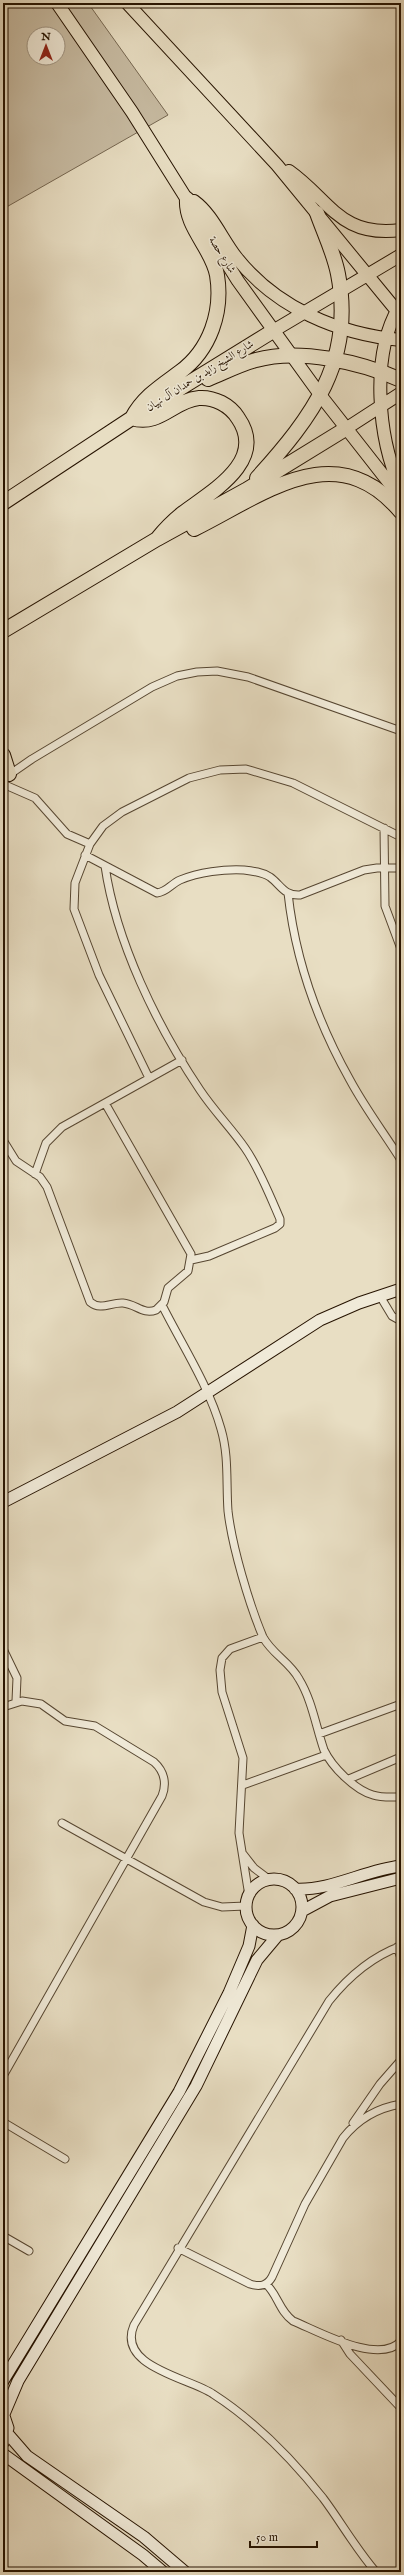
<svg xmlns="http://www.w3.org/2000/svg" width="404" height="2575" font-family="'IM FELL English',Amiri,serif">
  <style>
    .green { fill: #c7bba2; stroke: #766751; fill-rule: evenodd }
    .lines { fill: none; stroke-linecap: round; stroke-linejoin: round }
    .street-casing { stroke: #564631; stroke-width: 9 }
    .secondary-casing { stroke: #261300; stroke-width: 13 }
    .primary-casing { stroke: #261300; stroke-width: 14 }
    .highway-casing { stroke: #261300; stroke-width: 16 }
    .street { stroke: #f0ead8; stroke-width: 7 }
    .secondary { stroke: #f0ead8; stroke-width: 11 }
    .primary { stroke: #e8dec3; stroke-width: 12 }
    .highway { stroke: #e8dec3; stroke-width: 14 }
    .labels { text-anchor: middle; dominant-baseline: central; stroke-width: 3; stroke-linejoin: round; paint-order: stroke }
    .street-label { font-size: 11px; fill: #261300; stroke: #f0ead8 }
  </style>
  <rect width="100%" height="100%" fill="#e8dec3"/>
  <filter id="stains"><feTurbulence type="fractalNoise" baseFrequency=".005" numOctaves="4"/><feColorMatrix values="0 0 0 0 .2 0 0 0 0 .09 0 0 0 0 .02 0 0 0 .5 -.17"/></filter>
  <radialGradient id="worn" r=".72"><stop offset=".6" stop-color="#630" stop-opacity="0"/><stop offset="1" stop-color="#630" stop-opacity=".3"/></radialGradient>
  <!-- green -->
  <path class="green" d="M3,3H88L168,115L3,209ZM34,34H58V58H34Z"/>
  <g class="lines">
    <defs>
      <path id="street" d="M3,779L32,759L152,687L177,676L197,672L217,671L248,677L401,731
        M3,784L35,798L67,834L90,844
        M384,828L385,906L401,949
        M85,855L157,893C167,892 171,884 180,880C199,872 224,869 244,870C253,871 262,872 270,877C281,885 284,896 300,895L364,870L377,868H401
        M105,866C116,942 157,1026 200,1090C214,1111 231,1128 245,1148C259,1168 270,1196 280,1219V1224L275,1228L209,1256L191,1260
        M288,893C295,958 318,1023 350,1080C365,1108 384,1133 401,1160
        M149,1078L99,975L74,909L75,883L90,844L103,826L122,812L189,778L220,770L246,769L293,783L401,837
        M3,1140L16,1161L40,1177L47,1187L90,1302C101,1311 111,1302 123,1303C136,1304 143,1315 156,1310L164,1302L168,1288L188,1271L191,1254L105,1103
        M35,1174L46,1143L62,1127L182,1060
        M380,1296L392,1316L401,1321
        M162,1305C182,1345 209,1386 221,1429C229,1456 226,1483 228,1511C232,1546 249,1604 263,1637C272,1654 290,1662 299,1679C312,1700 316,1727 324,1750C332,1767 355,1790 373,1795C382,1798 392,1797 401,1797
        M3,1649L17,1678L16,1701
        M3,1707L22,1701L41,1704L65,1721L95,1726L154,1762C164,1771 167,1783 162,1796L3,2076
        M319,1734L401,1704
        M349,1779L401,1757
        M243,1785L326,1755
        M62,1823L204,1902L222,1907L246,1906
        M243,1854L254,1868L270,1880
        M249,1896L239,1833L243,1758L222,1692L220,1670L222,1658L230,1649L263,1637
        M397,1947L401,1958
        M3,2122L65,2159
        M353,2123L380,2084L401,2060
        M3,2236L29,2251
        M178,2248L250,2284C260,2287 267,2286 272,2277L305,2204L343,2138C358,2119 377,2108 401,2104
        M266,2284C278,2295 279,2311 293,2321C318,2331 379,2366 401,2341
        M341,2340L350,2354L401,2408
        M376,2572C356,2549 341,2522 323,2498C292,2459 255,2421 213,2394C190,2378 116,2367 134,2325L329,2001C349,1976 371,1957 401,1946"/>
      <path id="secondary" d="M3,1502L177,1412L320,1320L359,1303L401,1289
        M246 1907a28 28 0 1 1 56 0a28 28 0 1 1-56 0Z
        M295,1889C331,1891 365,1870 401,1866
        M302,1911L330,1896L401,1878
        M3,2381L179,2092L229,1993L249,1946L253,1925
        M3,2413L8,2428L3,2443
        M4,2414L18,2381L196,2086L257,1960L278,1935
        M7,2433L27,2456L144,2537L185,2572
        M3,2454L143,2555L163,2572"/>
      <path id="primary" d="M57,3L132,112L238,281L321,396L401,498
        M127,3L277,165L401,316
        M289,171C330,200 340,238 401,230
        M194,201C212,214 222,239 236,257C276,308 338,334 401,340
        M399,307C370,356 378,439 401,489
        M273,331L401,255
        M347,428L401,393"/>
      <path id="highway" d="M208,379C223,373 240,364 256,360C299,348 361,362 401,380
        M257,478C312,417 355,361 338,274C334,253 324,233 317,213
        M3,503L132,418L273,331
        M194,529C263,495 336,434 401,512
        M157,539C165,529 173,521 183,513C211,492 268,461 238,418C230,405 214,397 199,398C174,400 159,427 132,418C143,397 161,386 180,372C210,350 223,312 217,275C212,248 185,227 187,199
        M3,631L157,539L246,490L347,428
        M3,755L9,774"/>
    </defs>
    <!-- street casing -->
    <use href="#street" class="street-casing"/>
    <!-- secondary casing -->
    <use href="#secondary" class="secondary-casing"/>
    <!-- primary casing -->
    <use href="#primary" class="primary-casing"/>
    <!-- highway casing -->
    <use href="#highway" class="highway-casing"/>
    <!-- street -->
    <use href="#street" class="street"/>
    <!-- secondary -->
    <use href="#secondary" class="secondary"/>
    <!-- primary -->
    <use href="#primary" class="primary"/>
    <!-- highway -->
    <use href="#highway" class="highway"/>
  </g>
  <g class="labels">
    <!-- street labels -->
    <g class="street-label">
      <text transform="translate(222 255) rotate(58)">شارع حصة</text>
      <text transform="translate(200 376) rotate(-32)">شارع الشيخ زايد بن حمدان آل نهيان</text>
    </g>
  </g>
  <!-- margin -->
  <rect width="404" height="2575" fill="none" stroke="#e8dec3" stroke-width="16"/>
  <rect x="4" y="4" width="396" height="2567" fill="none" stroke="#261300" stroke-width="2"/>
  <rect x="8" y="8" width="388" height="2559" fill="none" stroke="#261300"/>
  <!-- north arrow -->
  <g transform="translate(46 46)"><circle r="19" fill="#f0ead8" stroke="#9f9482"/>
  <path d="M0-3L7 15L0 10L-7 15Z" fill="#8f2418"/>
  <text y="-6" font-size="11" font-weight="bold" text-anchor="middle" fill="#261300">N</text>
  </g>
  <!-- scale -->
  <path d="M250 2541v6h67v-6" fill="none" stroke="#261300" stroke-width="2"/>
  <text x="256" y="2541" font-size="12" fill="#261300" stroke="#f0ead8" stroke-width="3" paint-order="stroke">50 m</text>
  <rect width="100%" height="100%" filter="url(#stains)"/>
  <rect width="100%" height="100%" fill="url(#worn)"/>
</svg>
